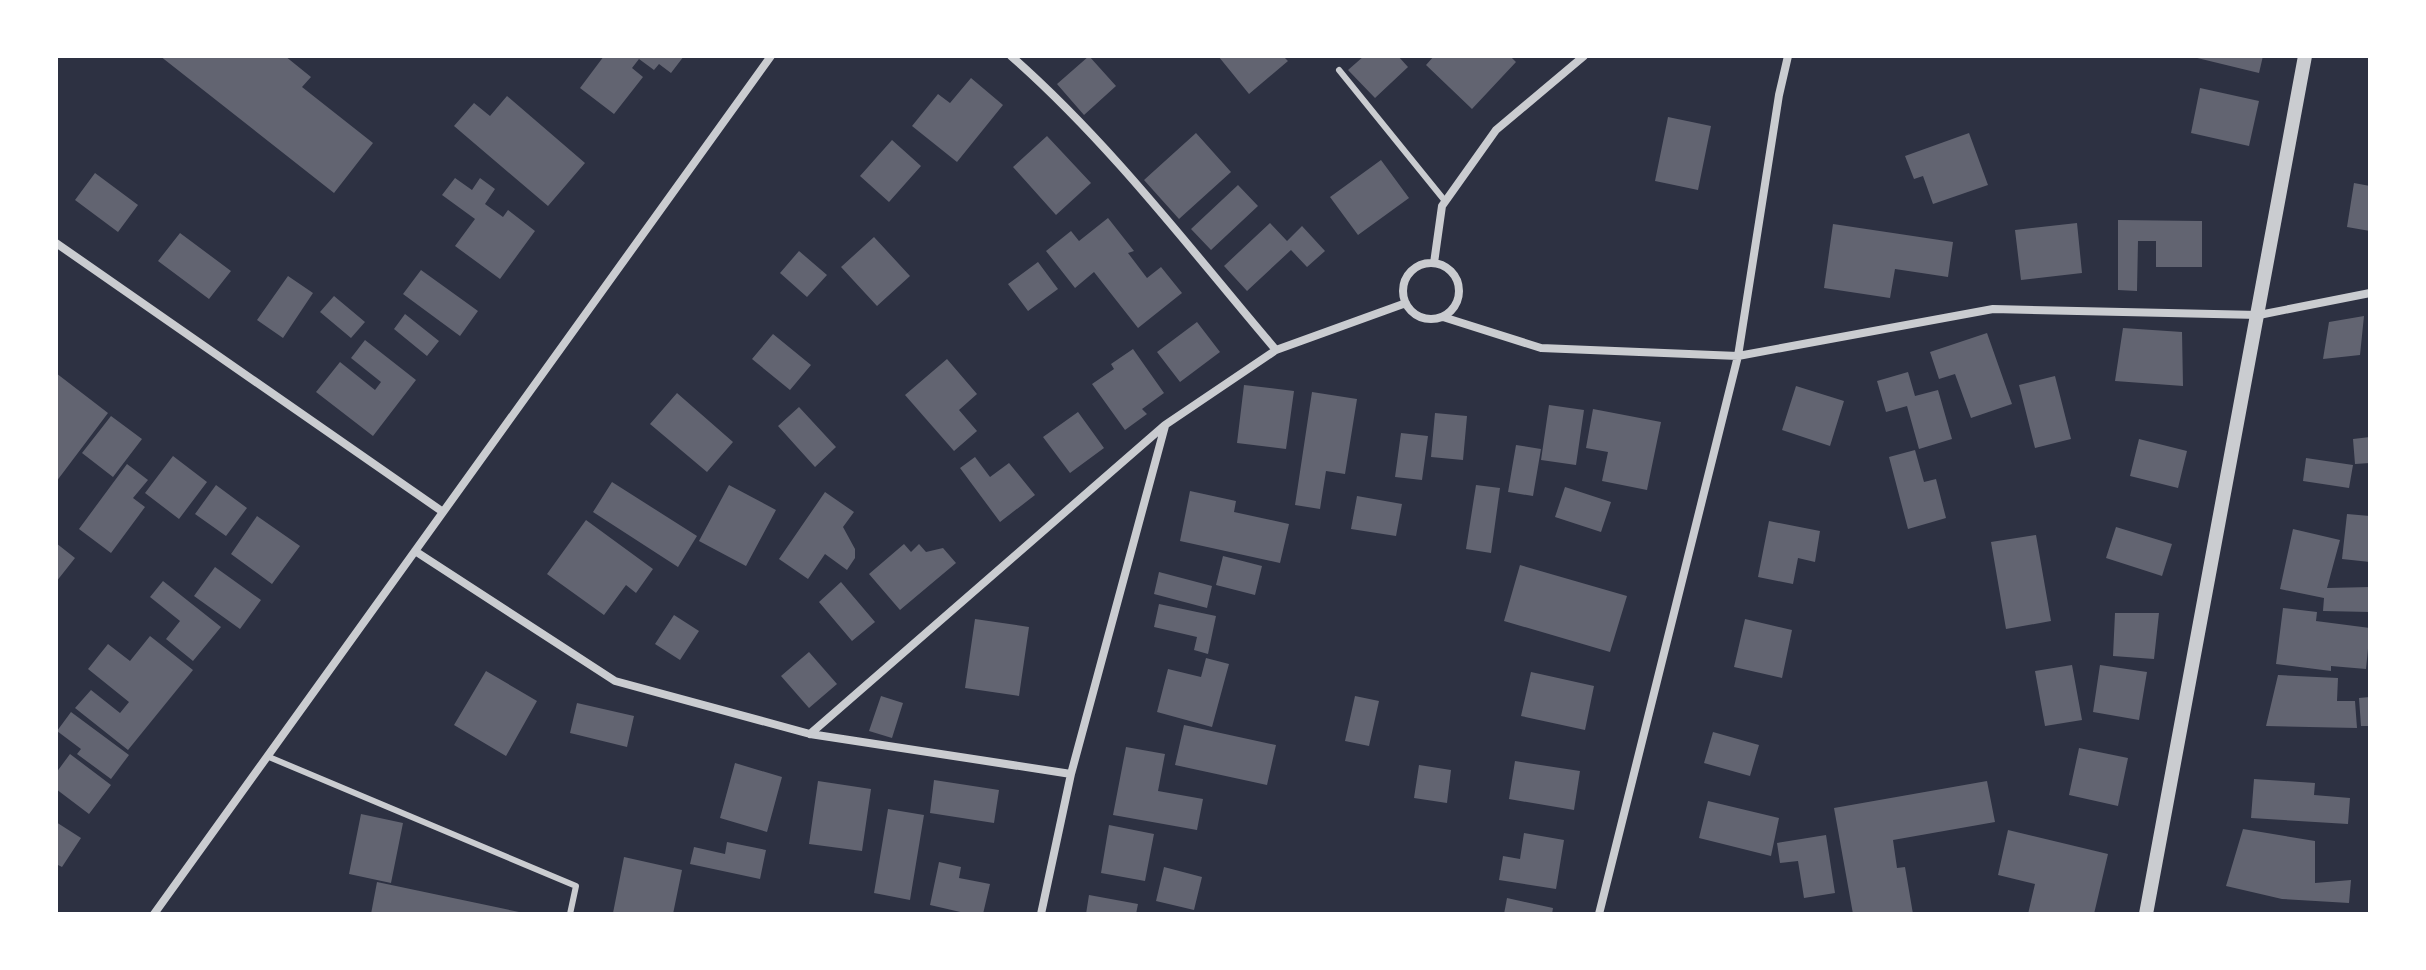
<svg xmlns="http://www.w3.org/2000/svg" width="2426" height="970" font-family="'IBM Plex Sans',sans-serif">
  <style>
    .building { fill: #626471 }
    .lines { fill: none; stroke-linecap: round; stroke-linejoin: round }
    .service { stroke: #caccd0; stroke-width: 6 }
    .minor { stroke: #caccd0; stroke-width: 8 }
    .tertiary { stroke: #caccd0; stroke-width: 14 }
  </style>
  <rect width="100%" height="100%" fill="#2d3142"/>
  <!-- building -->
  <path class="building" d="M160,56H285L311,77L302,87L373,143L334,193Z
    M604,56H684L671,73L659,64L654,70L639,59L632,68L643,77L614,114L580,88Z
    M1089,56L1116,86L1084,115L1057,84Z
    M1221,56H1283L1288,61L1249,94L1219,57Z
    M1364,56H1398L1408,67L1375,98L1348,70Z
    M1434,56H1510L1516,62L1472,109L1426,65Z
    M2189,56H2263L2259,73Z
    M971,78L1003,105L957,162L912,126L938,94L950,103Z
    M2200,88L2259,101L2249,146L2191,133Z
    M507,96L585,163L548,206L454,126L474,103L490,116Z
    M1668,117L1711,126L1698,190L1655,181Z
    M1196,133L1231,172L1179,219L1144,180Z
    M1969,133L1988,185L1933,204L1923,176L1914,179L1905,156Z
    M1047,136L1091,183L1056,215L1013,167Z
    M892,140L921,166L889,202L860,176Z
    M1381,160L1409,198L1358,235L1330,197Z
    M95,173L138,205L118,232L75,200Z
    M455,178L472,190L480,178L495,189L485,204L503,217L508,210L535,231L500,279L455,246L475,219L442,195Z
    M2354,183L2370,186V231L2347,227Z
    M1238,185L1258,206L1211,250L1191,229Z
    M1108,218L1134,251L1128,253L1147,278L1161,267L1182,293L1138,328L1094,272L1075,288L1046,251L1071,231L1079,241Z
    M2118,220L2202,221V267H2156V241H2138L2137,291L2118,290Z
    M1270,223L1287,241L1302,226L1325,251L1307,267L1291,250L1247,291L1224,266Z
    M2077,223L2082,273L2021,280L2015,230Z
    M1833,224L1953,242L1948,277L1895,269L1890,298L1824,288Z
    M180,233L231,271L209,299L158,261Z
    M874,237L910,276L877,306L841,267Z
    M799,251L827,275L807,297L780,273Z
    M1038,262L1058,289L1028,311L1008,284Z
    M421,270L478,311L460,336L403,294Z
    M288,276L313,293L283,338L257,320Z
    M334,296L365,322L351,338L320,312Z
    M405,314L439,341L427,356L394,329Z
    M2364,316L2360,355L2323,359L2329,322Z
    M1197,322L1220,352L1180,382L1157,352Z
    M2123,328L2182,332L2183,386L2115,381Z
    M1987,333L2012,404L1971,418L1955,374L1939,379L1930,352Z
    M773,334L811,365L790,390L752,359Z
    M365,340L416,380L373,436L316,392L340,362L375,390L381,382L351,358Z
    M1133,349L1164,393L1142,409L1147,414L1125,430L1092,384L1114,369L1111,364Z
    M947,359L977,394L959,410L977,431L954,451L905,395Z
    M1908,372L1915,396L1938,390L1952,439L1919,449L1907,406L1886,412L1877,381Z
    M56,373L108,413L56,482Z
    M2055,376L2071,439L2035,448L2019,385Z
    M1244,385L1294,391L1286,449L1237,443Z
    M1796,386L1844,401L1830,446L1782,430Z
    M1312,392L1357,399L1345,474L1326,471L1320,509L1295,505Z
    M677,393L733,442L707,472L650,424Z
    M1549,405L1584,410L1576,465L1541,460Z
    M799,407L836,447L815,467L778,426Z
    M1593,409L1661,422L1647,490L1602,481L1608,452L1586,448Z
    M1078,412L1104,448L1070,473L1043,437Z
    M1435,413L1467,416L1463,460L1431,457Z
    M111,416L142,439L113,477L82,453Z
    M1401,433L1428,436L1422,480L1395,477Z
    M2370,437V463L2355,464L2353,439Z
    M2139,439L2187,451L2178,488L2130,476Z
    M1516,445L1541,449L1533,496L1508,492Z
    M1915,450L1924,482L1936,479L1946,518L1908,529L1889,457Z
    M173,456L207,482L179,519L145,493Z
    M975,457L990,477L1009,463L1035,495L1000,522L960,468Z
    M2306,458L2353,465L2349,488L2303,481Z
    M127,464L148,480L133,498L145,507L111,553L79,529Z
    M612,482L697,536L678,567L593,512Z
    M216,485L247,508L226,536L195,514Z
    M729,485L776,510L746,566L699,541Z
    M1476,485L1500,488L1491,553L1466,549Z
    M1565,487L1611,502L1601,532L1555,517Z
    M1190,491L1236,501L1234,512L1289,524L1280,563L1180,541Z
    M825,492L854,512L843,527L855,549V558L847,570L825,554L808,579L779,559Z
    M1357,496L1402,504L1396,536L1351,529Z
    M2347,514L2370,516V562L2342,559Z
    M257,516L300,546L272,584L231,554Z
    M586,520L653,569L636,593L626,585L604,615L547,574Z
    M1769,521L1820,531L1815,562L1798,558L1793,584L1758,577Z
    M2116,527L2172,544L2162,576L2106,558Z
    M2293,529L2340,540L2327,588L2370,587V612L2323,611L2324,598L2280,589Z
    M2036,535L2051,621L2006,629L1991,542Z
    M56,543L75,558L56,582Z
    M904,544L911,552L919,544L926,552L943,548L956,563L900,610L869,574Z
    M1223,556L1262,566L1255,595L1216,585Z
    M1520,565L1627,596L1610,652L1504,621Z
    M215,567L261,600L240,629L194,596Z
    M1159,572L1212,586L1207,608L1154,594Z
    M163,581L221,627L193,661L166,639L180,621L150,597Z
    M841,582L875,622L852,641L819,602Z
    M1159,604L1216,616L1208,654L1194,650L1197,637L1154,627Z
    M2283,608L2317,612L2316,621L2370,628L2366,669L2331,666V671L2276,664Z
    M2115,613H2159L2154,659L2113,656Z
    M674,615L699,631L680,660L655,644Z
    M975,619L1029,627L1019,696L965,688Z
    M1745,619L1792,630L1782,678L1734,667Z
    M150,636L193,670L128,750L75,708L91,690L120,713L129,702L88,669L108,644L130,661Z
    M809,652L837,684L809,708L781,676Z
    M1206,658L1229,664L1212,727L1157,712L1168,669L1201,677Z
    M2072,665L2082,720L2045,726L2035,671Z
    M2100,665L2147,672L2139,720L2093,712Z
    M486,671L537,701L506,756L454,725Z
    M1531,672L1594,686L1585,730L1521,716Z
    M2278,675L2338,678L2337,701H2355L2357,728L2266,726Z
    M881,696L903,703L892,738L869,731Z
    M1355,696L1379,701L1369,746L1345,741Z
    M2370,697V726H2361L2359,698Z
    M577,703L634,716L627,747L570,733Z
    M71,712L129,755L111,779L77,754L81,749L57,731Z
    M1184,725L1276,745L1267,785L1175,765Z
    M1713,732L1759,745L1750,776L1704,763Z
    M1126,747L1165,754L1158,791L1203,799L1197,830L1113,815Z
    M2079,748L2128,758L2118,806L2069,795Z
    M70,754L111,785L89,814L56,789V773Z
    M1515,761L1580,771L1574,810L1509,799Z
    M735,763L782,777L767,832L720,818Z
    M1419,765L1451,770L1447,803L1414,798Z
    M2254,779L2315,783L2314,795L2350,798L2348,824L2251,818Z
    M934,780L999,790L994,823L930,813Z
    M818,781L871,789L862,851L809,844Z
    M1987,781L1995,822L1893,840L1897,868L1905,867L1913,914H1853L1834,808Z
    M1708,801L1779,818L1771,856L1699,838Z
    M888,809L924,815L910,900L874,893Z
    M361,814L403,823L391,883L349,874Z
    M56,822L81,838L62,867L56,864Z
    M1109,825L1154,834L1145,881L1101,873Z
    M2243,829L2315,841V883L2351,880L2349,903L2282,899L2226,886Z
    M2008,830L2108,854L2094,914H2028L2035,884L1998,875Z
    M1524,833L1564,840L1556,889L1499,880L1503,856L1520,859Z
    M1826,835L1835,893L1804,898L1798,861L1780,863L1777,843Z
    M727,842L766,850L760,879L690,864L694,847L725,854Z
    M624,857L682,870L673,914L613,913Z
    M939,862L961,867L959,878L990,884L983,914H969L930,905Z
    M1164,867L1202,877L1194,910L1156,901Z
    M377,882L524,913V914H371Z
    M1089,895L1138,904L1136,914H1086Z
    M1507,898L1553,908L1552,914H1504Z"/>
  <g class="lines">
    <!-- service -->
    <path class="service" d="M1339,70L1445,201
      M269,757L576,886L570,914"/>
    <!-- minor -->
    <path class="minor" d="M1011,56C1110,143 1191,250 1276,350
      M56,243L443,512
      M1434,263L1442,206L1496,130L1584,56
      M1403 291a28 28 0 1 1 56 0a28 28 0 1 1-56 0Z
      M1443,317L1541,348L1738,356L1993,309L2259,315L2370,293
      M415,551L615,681L810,734L1071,774
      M810,734L1165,425L1276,350L1406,303
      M154,914L771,56
      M1041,914L1071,774L1165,426
      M1599,914L1738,356L1779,95L1788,56"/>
    <!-- tertiary -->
    <path class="tertiary" d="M2146,914L2305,56"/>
  </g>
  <!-- border -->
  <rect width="2426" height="970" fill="none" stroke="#ffffff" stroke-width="116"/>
</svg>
